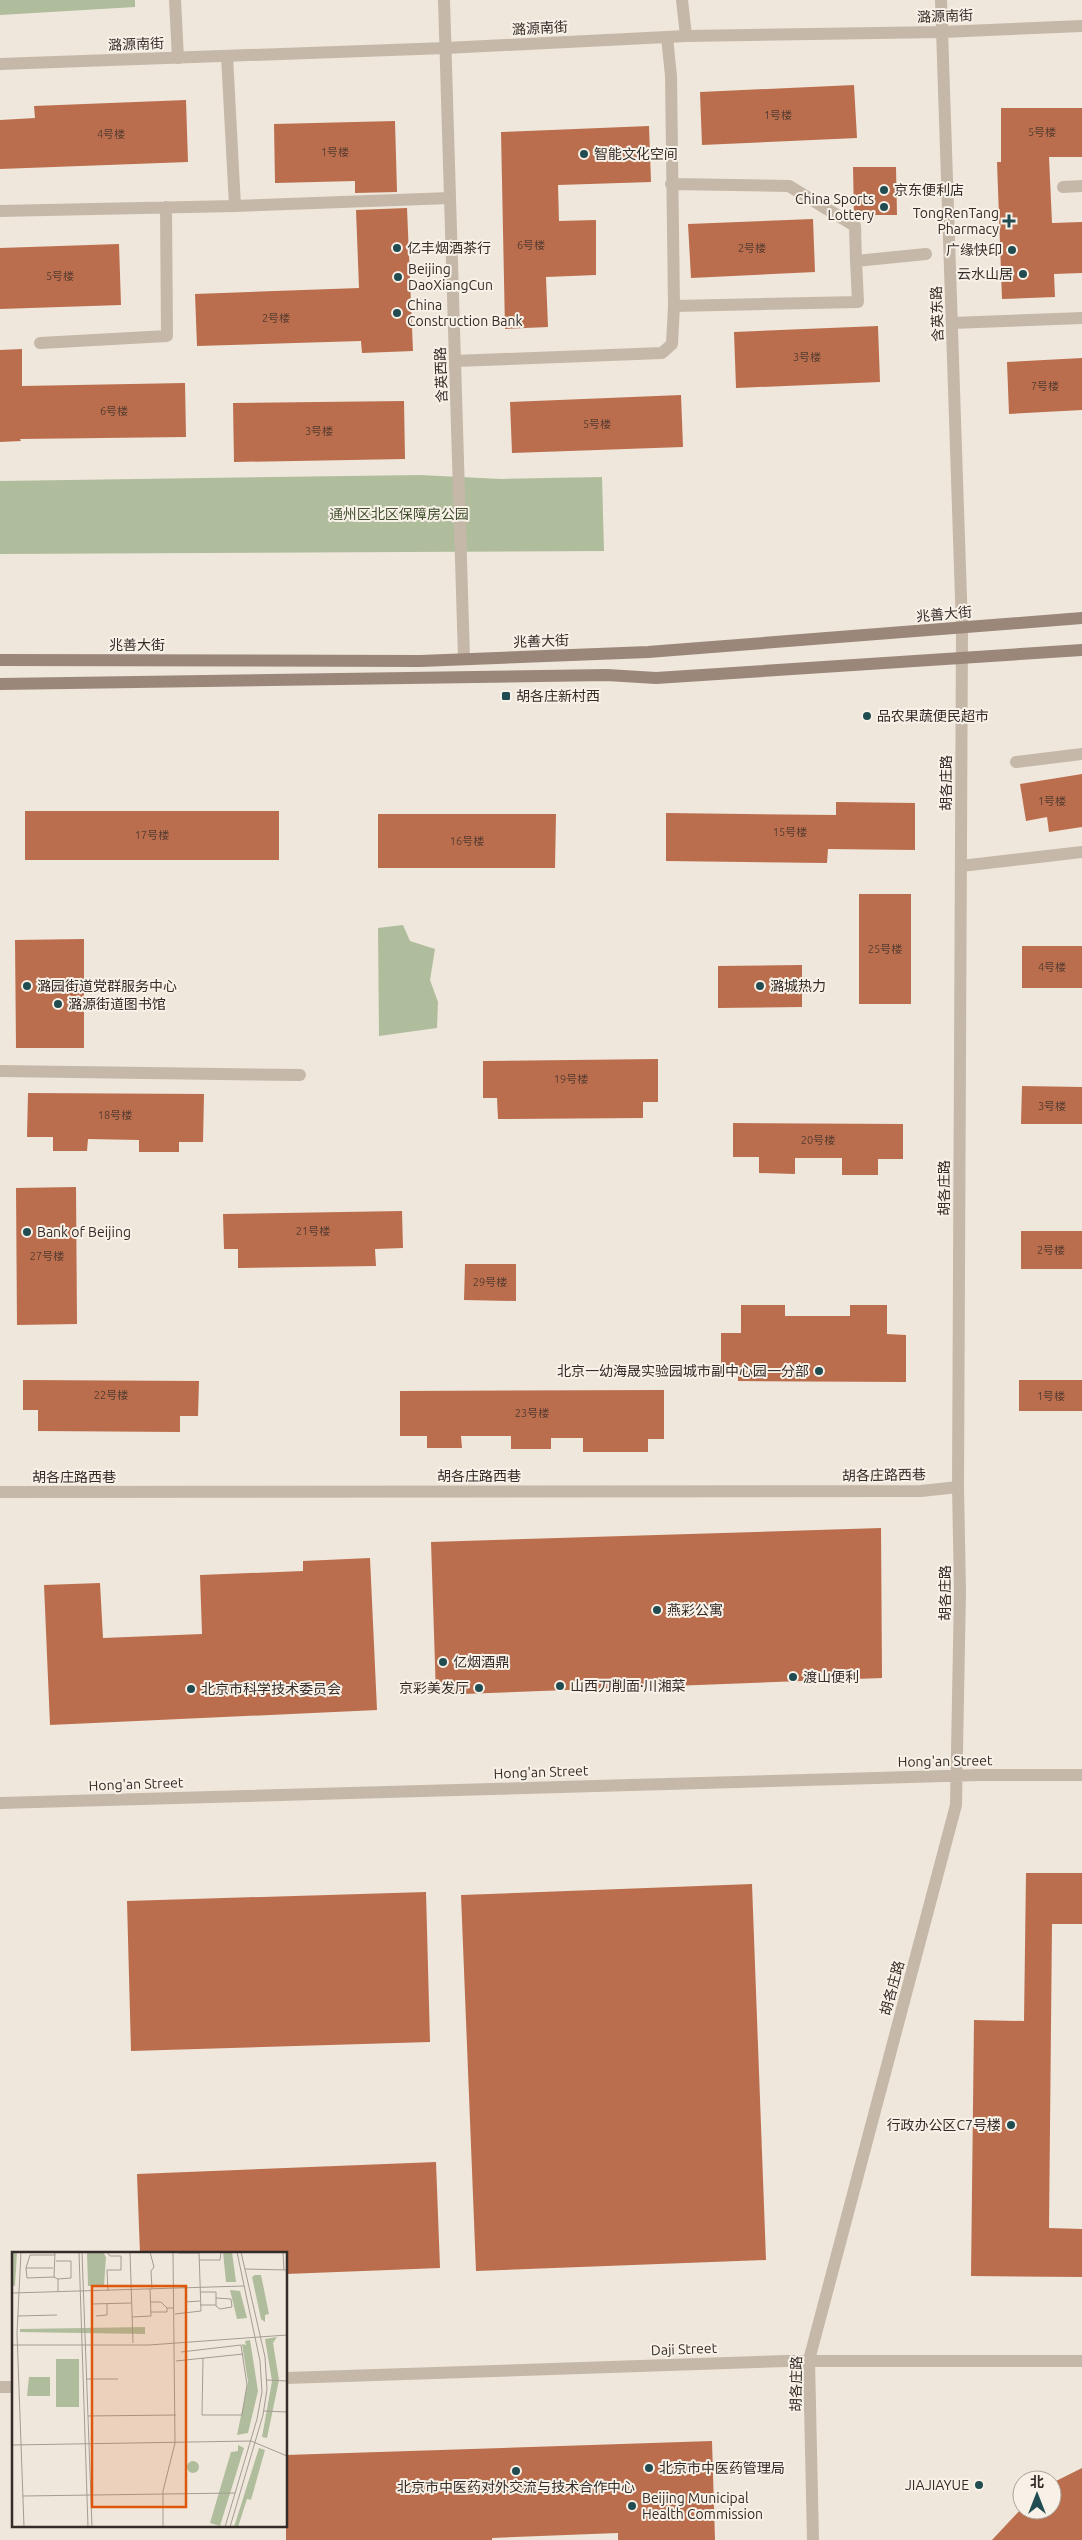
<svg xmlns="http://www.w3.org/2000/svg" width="1082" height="2540" font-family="Ubuntu,'Noto Sans SC',sans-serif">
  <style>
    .green { fill: #b0bd9c }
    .building { fill: #bb6e4d }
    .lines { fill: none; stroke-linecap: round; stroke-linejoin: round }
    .minor { stroke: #c6b8a8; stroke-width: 12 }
    .tertiary { stroke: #c6b8a8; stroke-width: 12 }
    .secondary { stroke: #9a877a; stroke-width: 12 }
    .poi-dot { fill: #214c51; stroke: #f7f1e7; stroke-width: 2 }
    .labels { text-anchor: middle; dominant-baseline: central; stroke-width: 4; stroke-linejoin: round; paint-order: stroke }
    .number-label { font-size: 11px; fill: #563c31 }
    .street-label { font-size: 14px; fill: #342c28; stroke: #f7f1e7 }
    .poi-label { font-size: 14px; fill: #342c28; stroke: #f7f1e7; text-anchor: start }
    .park-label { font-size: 14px; fill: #41502e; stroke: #f7f1e7 }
    .inset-road { fill: none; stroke: #a49c93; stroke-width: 1 }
    .view { fill: #df570d; fill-opacity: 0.15; stroke: #df570d; stroke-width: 2.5 }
    .inset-edge { fill: none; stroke: #342c28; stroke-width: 2.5 }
  </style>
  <rect width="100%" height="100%" fill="#efe7db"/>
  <!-- green -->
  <path class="green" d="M0,0H135V7L0,15Z
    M420,475L501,479L602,477L604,551L0,554V481Z
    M403,925L410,941L435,949L430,980L438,1002L437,1028L379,1036L378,928Z"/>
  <!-- building -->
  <path class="building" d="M854,85L857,138L702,145L700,92Z
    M186,100L188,162L0,169V120L35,118L34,106Z
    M1001,108H1082V157H1049L1052,223L1082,222V273L1054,274L1055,297L1002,299L997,162H1001Z
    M395,121L397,192L355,193V181L275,183L274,124Z
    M649,126L651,182L558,185L559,221L596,220V275L546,277L548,327L505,329L501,132Z
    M853,167H896L897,215H854Z
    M407,208L413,351L362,353L361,341L197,346L195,294L359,288L356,210Z
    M813,219L815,272L691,278L688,224Z
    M119,244L121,305L0,309V248Z
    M878,326L880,382L736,388L734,332Z
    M22,349V386L185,383L186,437L20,439L21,441L0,442V350Z
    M1082,358V410L1009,414L1007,362Z
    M681,395L683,447L512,453L510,402Z
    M404,401L405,459L234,462L233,403Z
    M1082,774V827L1049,832L1047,817L1026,821L1020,784Z
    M836,802L915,803V850L828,849L827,863L666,861V813L836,815Z
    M25,811H279V860H25Z
    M378,814H556L555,868H378Z
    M859,894H911V1004H859Z
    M84,939V1048H16L15,940Z
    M1022,946H1082V988H1022Z
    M802,965V1007L718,1008V966Z
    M658,1059V1102H643V1118L498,1119L497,1098H483V1061Z
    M1022,1086L1082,1087V1124H1021Z
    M28,1093L204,1094L203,1142H179V1152H139V1140L88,1139L87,1151H53V1137H27Z
    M733,1123L903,1124V1159H878V1175H842V1158H795V1174L759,1173V1157H733Z
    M76,1187L77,1324L17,1325L16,1188Z
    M402,1211L403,1248L375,1249L376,1266L238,1268V1249H224L223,1214Z
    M1021,1231H1082V1269H1021Z
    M465,1264H516V1301L464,1300Z
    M741,1305H785V1316H850V1305H887V1334L906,1335V1382L738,1381V1372H721V1333H741Z
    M23,1380L199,1381L198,1416H180V1432L38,1431V1410H23Z
    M1019,1380H1082V1411H1019Z
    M664,1390V1439H648V1452H583V1438H551V1449H511V1436H461L462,1448H427V1436H400V1391Z
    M881,1528L882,1678L436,1695L431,1542Z
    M370,1558L377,1710L50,1725L44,1585L100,1583L103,1638L202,1634L200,1575L303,1571V1561Z
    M1026,1873H1082V1924H1052L1049,2228L1082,2229V2277L971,2276L974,2020L1024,2021Z
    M752,1884L766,2260L476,2271L461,1895Z
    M426,1892L430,2042L131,2051L127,1901Z
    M436,2162L440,2268L286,2274V2254H140L137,2174Z
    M712,2441L715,2540H618V2533L492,2538V2540H286V2455Z
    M1082,2468V2540H992L1022,2508V2510H1052V2483Z"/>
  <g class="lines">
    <!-- minor -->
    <path class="minor" d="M175,0L178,58
      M682,0L686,36
      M227,56L235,206
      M671,184L789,186L855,226L856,261L926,254
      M1063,187L1082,186
      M0,211L235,206L450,198
      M674,306L858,302L856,261
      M952,323L1082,318
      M40,343L167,336L166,207
      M455,361L662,353L672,344L674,306L671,76L667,37
      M1016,762L1082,754
      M961,866L1082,852
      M0,1071L300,1075
      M0,1492L921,1491L958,1487"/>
    <!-- tertiary -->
    <path class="tertiary" d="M444,0L464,658
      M0,64L446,48L686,36L943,32L1082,26
      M0,1803L980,1775H1082
      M286,2378L787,2361H1082
      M0,2387H14
      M813,2540L809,2360L956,1805L960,1591L958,1487L962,628L941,0"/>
    <!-- secondary -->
    <path class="secondary" d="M0,660L420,661L648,652L1082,618
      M0,684L607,675L656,678L1082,650"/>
  </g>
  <!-- markers -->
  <g class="poi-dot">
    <circle cx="584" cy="154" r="5"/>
    <circle cx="884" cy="190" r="5"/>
    <circle cx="884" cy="207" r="5"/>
    <path d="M1006.5 213.5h5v5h5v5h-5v5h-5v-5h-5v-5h5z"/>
    <circle cx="397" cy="248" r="5"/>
    <circle cx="1012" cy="250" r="5"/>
    <circle cx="1023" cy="274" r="5"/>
    <circle cx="398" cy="277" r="5"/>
    <circle cx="397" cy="313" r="5"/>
    <rect x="501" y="691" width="10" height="10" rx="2.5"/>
    <circle cx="867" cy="716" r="5"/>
    <circle cx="27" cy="986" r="5"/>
    <circle cx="760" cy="986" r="5"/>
    <circle cx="58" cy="1004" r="5"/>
    <circle cx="27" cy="1232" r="5"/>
    <circle cx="819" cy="1371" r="5"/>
    <circle cx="657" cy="1610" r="5"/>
    <circle cx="443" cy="1662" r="5"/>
    <circle cx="793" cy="1677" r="5"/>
    <circle cx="560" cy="1686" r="5"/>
    <circle cx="479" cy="1688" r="5"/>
    <circle cx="191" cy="1689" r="5"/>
    <circle cx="1011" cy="2125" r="5"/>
    <circle cx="649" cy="2468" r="5"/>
    <circle cx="516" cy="2471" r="5"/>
    <circle cx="979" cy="2485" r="5"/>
    <circle cx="632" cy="2506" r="5"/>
  </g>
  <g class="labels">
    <!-- number labels -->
    <g class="number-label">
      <text x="778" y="115">1号楼</text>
      <text x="1042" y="132">5号楼</text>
      <text x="111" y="134">4号楼</text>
      <text x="335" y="152">1号楼</text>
      <text x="531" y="245">6号楼</text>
      <text x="752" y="248">2号楼</text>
      <text x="60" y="276">5号楼</text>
      <text x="276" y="318">2号楼</text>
      <text x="807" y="357">3号楼</text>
      <text x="1045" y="386">7号楼</text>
      <text x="114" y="411">6号楼</text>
      <text x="597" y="424">5号楼</text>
      <text x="319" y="431">3号楼</text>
      <text x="1052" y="801">1号楼</text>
      <text x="790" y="832">15号楼</text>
      <text x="152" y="835">17号楼</text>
      <text x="467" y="841">16号楼</text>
      <text x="885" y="949">25号楼</text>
      <text x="1052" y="967">4号楼</text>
      <text x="571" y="1079">19号楼</text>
      <text x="1052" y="1106">3号楼</text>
      <text x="115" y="1115">18号楼</text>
      <text x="818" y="1140">20号楼</text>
      <text x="313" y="1231">21号楼</text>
      <text x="1051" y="1250">2号楼</text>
      <text x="47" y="1256">27号楼</text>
      <text x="490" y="1282">29号楼</text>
      <text x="111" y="1395">22号楼</text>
      <text x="1051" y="1396">1号楼</text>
      <text x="532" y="1413">23号楼</text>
    </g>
    <!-- street labels -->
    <g class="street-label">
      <text transform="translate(945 16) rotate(-2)">潞源南街</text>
      <text transform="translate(540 28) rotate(-3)">潞源南街</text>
      <text transform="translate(136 44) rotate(-2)">潞源南街</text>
      <text transform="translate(937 314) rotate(-92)">含英东路</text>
      <text transform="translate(441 375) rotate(-92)">含英西路</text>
      <text transform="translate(944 614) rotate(-5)">兆善大街</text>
      <text transform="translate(541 641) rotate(-2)">兆善大街</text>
      <text x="137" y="645">兆善大街</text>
      <text transform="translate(946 783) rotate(-90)">胡各庄路</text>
      <text transform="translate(944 1188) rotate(-90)">胡各庄路</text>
      <text transform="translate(884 1475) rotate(-1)">胡各庄路西巷</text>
      <text x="479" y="1476">胡各庄路西巷</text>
      <text x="74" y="1477">胡各庄路西巷</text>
      <text transform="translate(945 1593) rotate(-90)">胡各庄路</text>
      <text transform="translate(945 1761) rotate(-1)">Hong'an Street</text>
      <text transform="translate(541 1772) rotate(-2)">Hong'an Street</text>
      <text transform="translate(136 1784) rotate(-2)">Hong'an Street</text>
      <text transform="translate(892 1988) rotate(-75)">胡各庄路</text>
      <text transform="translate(684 2349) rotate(-2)">Daji Street</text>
      <text transform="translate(796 2384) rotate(-89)">胡各庄路</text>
    </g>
    <!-- poi labels -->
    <g class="poi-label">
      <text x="594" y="154">智能文化空间</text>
      <text x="894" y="190">京东便利店</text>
      <text x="874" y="199" text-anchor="end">China Sports<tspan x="874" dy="16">Lottery</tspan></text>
      <text x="999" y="213" text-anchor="end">TongRenTang<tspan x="999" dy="16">Pharmacy</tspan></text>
      <text x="407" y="248">亿丰烟酒茶行</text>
      <text x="1002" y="250" text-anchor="end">广缘快印</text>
      <text x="408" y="269">Beijing<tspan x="408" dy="16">DaoXiangCun</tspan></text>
      <text x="1013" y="274" text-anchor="end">云水山居</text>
      <text x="407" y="305">China<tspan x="407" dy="16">Construction Bank</tspan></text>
      <text x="516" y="696">胡各庄新村西</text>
      <text x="877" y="716">品农果蔬便民超市</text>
      <text x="37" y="986">潞园街道党群服务中心</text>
      <text x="770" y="986">潞城热力</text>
      <text x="68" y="1004">潞源街道图书馆</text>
      <text x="37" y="1232">Bank of Beijing</text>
      <text x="809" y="1371" text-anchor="end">北京一幼海晟实验园城市副中心园一分部</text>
      <text x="667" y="1610">燕彩公寓</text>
      <text x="453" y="1662">亿烟酒鼎</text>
      <text x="803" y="1677">渡山便利</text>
      <text x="570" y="1686">山西刀削面·川湘菜</text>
      <text x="469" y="1688" text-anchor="end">京彩美发厅</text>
      <text x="201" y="1689">北京市科学技术委员会</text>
      <text x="1001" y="2125" text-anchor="end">行政办公区C7号楼</text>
      <text x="659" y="2468">北京市中医药管理局</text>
      <text x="969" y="2485" text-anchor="end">JIAJIAYUE</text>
      <text x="516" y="2487" text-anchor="middle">北京市中医药对外交流与技术合作中心</text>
      <text x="642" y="2498">Beijing Municipal<tspan x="642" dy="16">Health Commission</tspan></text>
    </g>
    <!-- park labels -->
    <g class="park-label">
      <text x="399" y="514">通州区北区保障房公园</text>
    </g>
  </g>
  <!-- overview -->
  <g transform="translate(12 2252)">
    <rect width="275" height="275" fill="#efe7db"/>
    <path d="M0,0H5L3,34L0,33ZM75,0H91L94,5L92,34H76ZM211,0H220L224,30H214ZM243,23H249L257,62L253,63V70L249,67L240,25ZM218,38L228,39L235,66L225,67ZM133,75V82L8,80V77ZM265,85L261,91L267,128L255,186L250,185L260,129L253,87ZM238,88L246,139L236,181L225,183L236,130L230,92L234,93L233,89ZM44,107H67V155H44ZM17,125H38V144H15ZM226,193L232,196L208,274L198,271L219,200L226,199ZM247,196L253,198L239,248L235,247L226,275H222ZM175 215a6 6 0 1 1 12 0a6 6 0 1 1-12 0Z" fill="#b0bd9c"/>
    <path class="inset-road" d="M9,0L5,81L12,275M43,0L42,25L46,27V40M67,0L76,275M70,0L80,275M95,0L98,4H109V18H95L96,39M118,0L121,91M138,0L142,15L139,19L140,37M271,0L272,18M166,1H187M187,8H208L209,0M44,9H59V26L46,27M14,16H41M233,17L275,18M42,25L15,26L14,16L18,3H43M188,40H204V54L208,57L220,55L219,47L204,46M0,41L232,34M139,50H149L155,56H161M173,50L188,49M79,52L119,51M188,53H204M139,60H155V56M163,62L189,59L187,0M6,64L45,63M84,64L95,63V52M120,65L139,64L138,37M0,93H137L275,83M169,100L229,93L235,133L230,163H190L191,106M164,109L231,102M74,127H106M255,128L275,129M252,159L275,160M76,164L164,163M0,193L239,189L275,204M11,244L223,241M151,275V239L163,191L161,0M213,275L245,167L250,140L248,109L225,0M218,275L251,163L255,137L253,105L229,0"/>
    <path class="view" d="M80,34H174V255H80Z"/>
    <rect width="275" height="275" class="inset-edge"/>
  </g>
  <!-- north arrow -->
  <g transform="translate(1037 2495)"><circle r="24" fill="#f7f1e7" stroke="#a9a29b"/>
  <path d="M0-4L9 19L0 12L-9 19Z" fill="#214c51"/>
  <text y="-8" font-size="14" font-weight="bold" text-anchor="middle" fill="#342c28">北</text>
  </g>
</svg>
